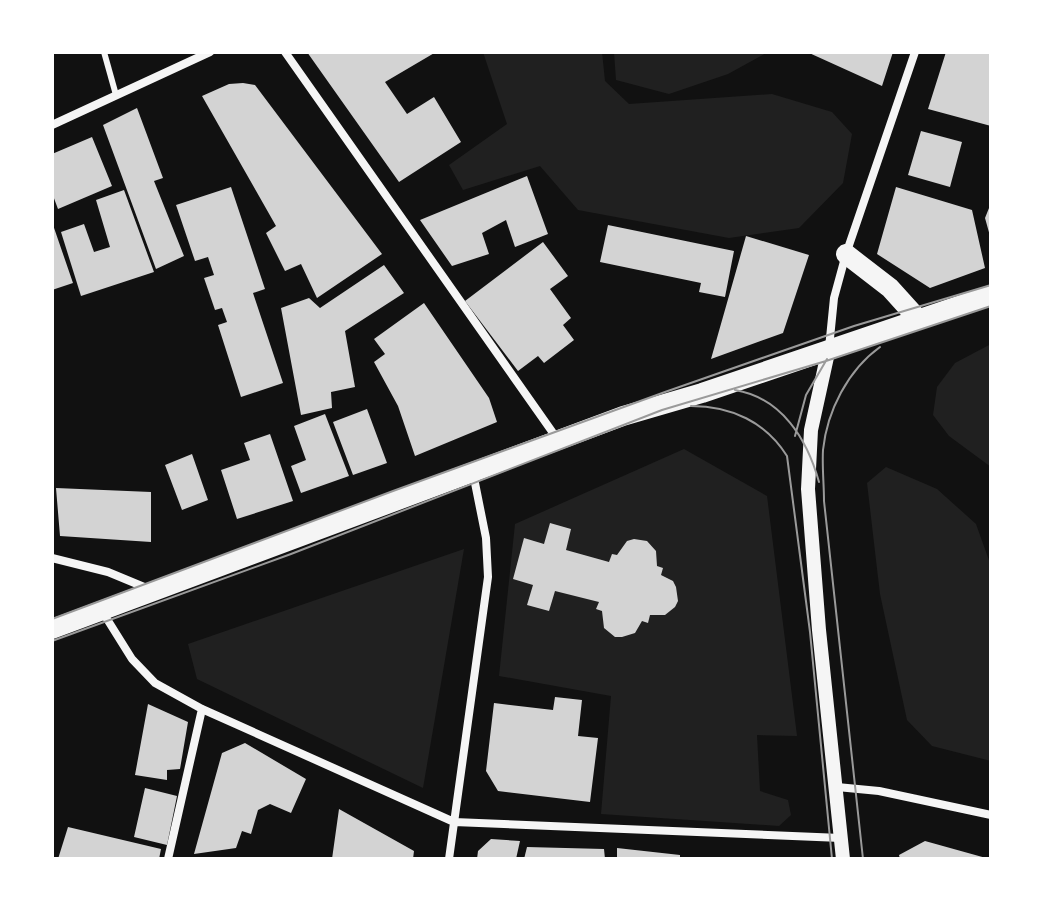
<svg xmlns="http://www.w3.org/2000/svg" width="1043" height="911" font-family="'DM Sans',sans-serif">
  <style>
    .green { fill: #202020 }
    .building { fill: #d3d3d3 }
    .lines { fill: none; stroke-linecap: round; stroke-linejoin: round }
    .service { stroke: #f5f5f5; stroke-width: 6 }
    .minor { stroke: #f5f5f5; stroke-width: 8 }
    .tertiary { stroke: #f5f5f5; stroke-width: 14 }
    .primary { stroke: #f5f5f5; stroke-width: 20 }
    .tram { stroke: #9a9a9a; stroke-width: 2 }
  </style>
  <rect width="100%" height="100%" fill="#111"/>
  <!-- green -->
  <path class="green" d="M483,52H602L605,81L629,104L772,94L832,112L852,134L843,183L799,228L729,238L578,210L540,166L463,190L449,165L507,124Z
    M614,52H768L728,74L669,94L616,80Z
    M991,344V467L949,436L933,415L937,387L955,363Z
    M684,449L767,496L797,736L757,735L760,791L788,800L791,815L779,826L601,814L611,696L499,676L515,524Z
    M886,467L937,489L976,524L991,566V761L932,746L907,720L880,594L867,483Z
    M464,549L423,788L197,679L188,644Z"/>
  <!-- building -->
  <path class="building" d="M307,52H436L385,82L407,114L434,97L461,142L399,182Z
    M807,52H893L882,86Z
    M946,52H991V126L928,109Z
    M243,83L255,85L382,254L317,298L301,264L285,271L266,233L276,226L202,96L229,84Z
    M137,108L163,178L154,181L184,256L156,269L103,125Z
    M921,131L962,142L950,187L908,175Z
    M92,137L112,186L58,209L52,193V154Z
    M527,176L548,234L515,247L506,220L482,233L489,254L452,266L420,220Z
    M231,187L265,289L253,293L283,383L241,397L218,325L227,322L222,308L215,310L204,278L214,275L208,257L195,261L176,205Z
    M896,187L972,210L985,268L930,288L877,254Z
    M124,190L154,272L81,296L61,232L84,224L94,252L110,247L96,200Z
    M991,203V236H990L985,218Z
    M52,222L73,283L52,290Z
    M608,225L734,251L725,297L699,292L701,283L600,262Z
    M746,236L809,255L783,333L711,359Z
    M543,242L568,276L550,289L571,318L563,325L574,340L544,363L538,356L518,371L465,301Z
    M384,265L404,293L345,331L355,387L331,392L332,408L301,415L281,308L309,298L320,308Z
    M424,303L489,398L497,422L415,456L398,406L374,362L385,354L374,339Z
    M367,409L387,463L353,475L333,422Z
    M325,414L349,476L301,493L291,466L306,460L294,426Z
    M270,434L293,501L237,519L221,470L250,460L244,443Z
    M192,454L208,500L182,510L165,465Z
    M56,488L151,492V542L60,536Z
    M550,523L571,529L566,550L609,562L612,554L617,555L627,541L634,539L647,541L656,551L657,566L663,568L661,575L673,581L676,587L678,601L675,607L665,615H650L648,623L642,621L635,633L622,637H615L604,628L602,611L596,609L599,602L555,591L549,611L527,605L533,585L513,579L524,538L544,544Z
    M555,697L582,700L578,736L598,738L590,802L498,791L486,771L494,703L553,710Z
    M148,704L188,722L180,769L167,770V780L135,775Z
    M245,743L306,779L291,813L270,804L258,810L251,834L242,831L236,848L194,854L222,753Z
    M145,788L177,796L167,845L134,837Z
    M339,809L414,851L413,859H332Z
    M68,827L161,849L159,859H58Z
    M491,839L520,841L516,859H477L478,851Z
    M925,841L986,858V859H900L899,855Z
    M527,847L604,849L605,859H524Z
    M617,848L680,855V859H617Z"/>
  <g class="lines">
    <!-- service -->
    <path class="service" d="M104,52L116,95"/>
    <!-- minor -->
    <path class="minor" d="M285,52L558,440
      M52,125L210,52
      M829,348L834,298L846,254L915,52
      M52,558L108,572L149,589
      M102,611L132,659L155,683L202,709L454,822L841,838
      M837,787L879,791L991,815
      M168,859L202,709
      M449,859L488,577L486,538L473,473"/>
    <!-- tertiary -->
    <path class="tertiary" d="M829,348L811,430L808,489L819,630L843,859"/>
    <!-- primary -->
    <path class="primary" d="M846,254L890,288L918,319
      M52,629L623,416L702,393L991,295"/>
    <!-- tram -->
    <path class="tram" d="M735,390C782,398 807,439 819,482
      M691,406C731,406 766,422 787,456L810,632L832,859
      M795,436L806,395L827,359
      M52,619L393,491L665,392L854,326L991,285
      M52,641L291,554L662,410L826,361L991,306
      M863,859L824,501C824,484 822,467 823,450C827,411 848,370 880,347"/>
  </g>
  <!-- border -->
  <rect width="1043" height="911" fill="none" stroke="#ffffff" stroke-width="108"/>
</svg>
